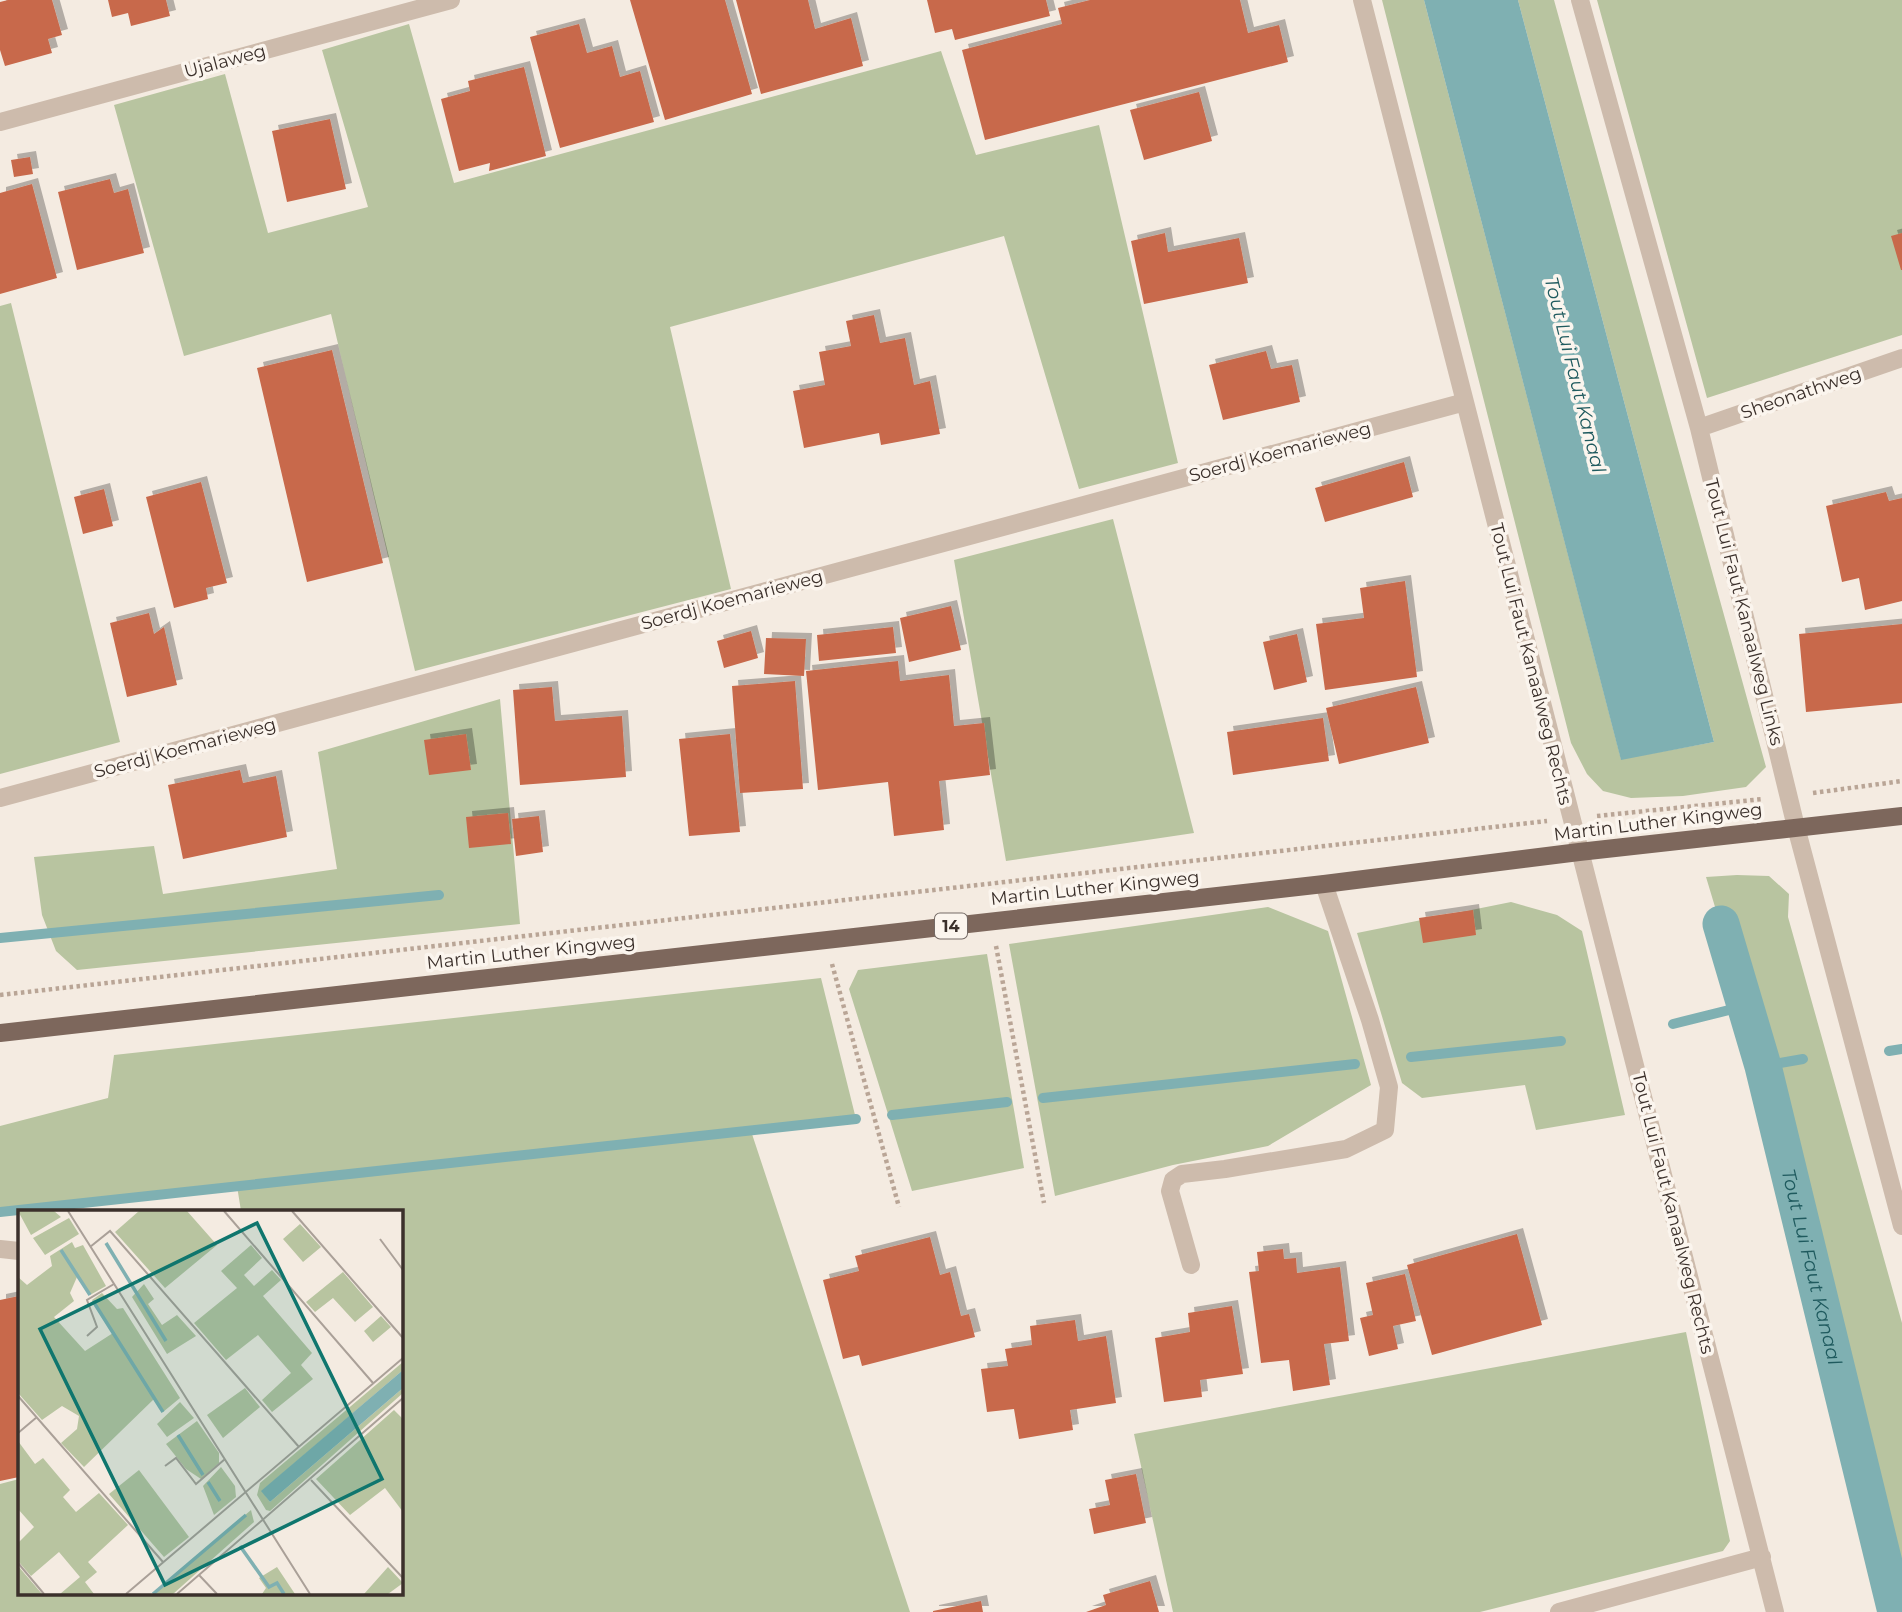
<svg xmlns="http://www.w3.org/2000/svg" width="1902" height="1612" font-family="Montserrat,sans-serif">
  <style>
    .green { fill: #b8c4a0 }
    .water { fill: #7fb0b2 }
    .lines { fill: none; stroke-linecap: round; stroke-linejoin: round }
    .stream { stroke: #7fb0b2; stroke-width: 10 }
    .canal { stroke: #7fb0b2; stroke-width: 37 }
    .building { fill: #c8694b; filter: url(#shadow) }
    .path { stroke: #b9a596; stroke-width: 4.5; stroke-dasharray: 3.5 3.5; stroke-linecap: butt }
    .minor { stroke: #cdbbac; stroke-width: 18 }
    .major { stroke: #7d675c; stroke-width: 18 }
    .labels { text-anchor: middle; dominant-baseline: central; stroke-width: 7; stroke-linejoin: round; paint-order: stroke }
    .shield { fill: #fbf5ee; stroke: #756b66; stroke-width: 2 }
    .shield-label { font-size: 16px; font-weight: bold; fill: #3b302b }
    .street-label { font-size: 18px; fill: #3b302b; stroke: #fbf5ee }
    .water-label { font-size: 19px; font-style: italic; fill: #1f5a5e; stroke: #fbf5ee }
    .inset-river { fill: none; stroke: #7fb0b2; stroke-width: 3.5 }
    .inset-road { fill: none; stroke: #aaa098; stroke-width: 2 }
    .view { fill: #0f766e; fill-opacity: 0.15; stroke: #0f766e; stroke-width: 3.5 }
    .inset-edge { fill: none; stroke: #3b302b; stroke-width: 3.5 }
  </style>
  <defs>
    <filter id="shadow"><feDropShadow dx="6" dy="-6" stdDeviation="0" flood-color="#0004"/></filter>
  </defs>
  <rect width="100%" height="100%" fill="#f4ebe1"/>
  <!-- green -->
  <path class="green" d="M1382,0H1424L1621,759L1714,742L1518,0H1554L1766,767L1746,787L1683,796L1631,798L1603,791L1587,774L1571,743Z
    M1597,0H1902V335L1707,398Z
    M409,24L454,183L941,51L976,155L1099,125L1178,463L1079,489L1004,236L670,327L731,589L415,671L331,314L184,356L114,105L225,74L268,233L368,207L322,50Z
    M11,303L120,742L0,774V306Z
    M1113,519L1194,833L1006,861L954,560Z
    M500,699L520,924L77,970L56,951L42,915L34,857L154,846L163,894L337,869L318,752Z
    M1737,875L1769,876L1789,894L1788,917L1902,1323V1612H1896L1763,1066L1706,877Z
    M1511,902L1557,915L1582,931L1625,1115L1536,1130L1525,1085L1422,1098L1402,1083L1357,933Z
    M1268,907L1328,931L1371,1085L1268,1146L1173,1165L1055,1196L1009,944Z
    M987,954L1024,1168L912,1191L849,989L858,970Z
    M821,978L856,1119L751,1131L910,1612H0V1484L19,1479V1593H401V1211H241L237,1186L0,1212V1126L108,1098L114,1055Z
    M1686,1332L1730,1541L1723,1551L1480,1612H1173L1134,1434Z"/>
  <!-- water -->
  <path class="water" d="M1424,0H1518L1714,742L1621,760Z"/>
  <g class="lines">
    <!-- stream -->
    <path class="stream" d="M0,938L439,895
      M1673,1024L1745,1006
      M1889,1051L1902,1049
      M1411,1057L1561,1041
      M1763,1066L1803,1059
      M1043,1098L1355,1064
      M892,1115L1007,1102
      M0,1212L856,1119"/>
    <!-- canal -->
    <path class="canal" id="s1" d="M1721,924L1763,1066L1896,1612"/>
  </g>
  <!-- building -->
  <path class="building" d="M8,0H52L62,35L48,39L52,53L5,66L0,50V2Z
    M108,0H166L170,16L131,26L128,13L112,17Z
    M630,0H725L752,94L665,120Z
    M736,0H808L815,29L851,18L863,66L761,94Z
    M927,0H1046L1050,16L955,40L952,29L935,33Z
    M1090,0H1240L1248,33L1279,25L1288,62L985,140L962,50L1062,24L1058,8Z
    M579,24L587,53L612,46L620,77L640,71L654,122L560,148L530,37Z
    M524,67L546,156L489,171L490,163L459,171L441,99L470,91L468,81Z
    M1199,92L1212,141L1144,160L1130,110Z
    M330,119L346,189L287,202L272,131Z
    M30,157L33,174L14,177L11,160Z
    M110,179L114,193L128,189L144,253L77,270L58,192Z
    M32,184L57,278L0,294V193Z
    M1165,233L1168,252L1239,238L1248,283L1144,304L1131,241Z
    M1902,233V270H1901L1891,236Z
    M874,315L880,343L905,338L914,385L930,381L940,434L881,445L879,433L804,448L793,391L825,385L819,352L851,346L846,321Z
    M332,350L383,563L307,582L257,368Z
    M1266,351L1271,369L1292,365L1300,402L1223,420L1209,365Z
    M1404,462L1413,497L1325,522L1315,488Z
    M201,482L227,583L206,588L208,599L174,608L146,497Z
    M104,489L113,526L83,534L74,497Z
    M1886,492L1889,501L1902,498V601L1865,610L1859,578L1842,582L1826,506Z
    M1405,581L1417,677L1325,690L1316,624L1364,618L1360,588Z
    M951,606L961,650L909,662L900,618Z
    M149,613L154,634L164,627L177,685L127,697L110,623Z
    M1902,624V703L1806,712L1799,634Z
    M893,627L896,653L819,661L817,635Z
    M751,631L758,658L724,668L717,641Z
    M1297,634L1307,682L1274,690L1263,642Z
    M766,638L806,639L804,676L764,674Z
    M898,661L900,681L949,675L954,726L984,723L990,775L939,781L944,830L894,836L888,782L818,790L806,671Z
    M795,681L803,789L740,793L732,686Z
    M552,687L555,721L622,716L626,777L520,785L513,690Z
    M1416,687L1429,743L1339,764L1326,708Z
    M1323,718L1329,761L1233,775L1227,732Z
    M466,734L471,770L429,775L424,740Z
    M730,734L740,832L689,836L679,739Z
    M240,770L243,783L276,776L287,837L183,859L168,785Z
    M508,813L511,844L469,848L466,817Z
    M539,816L543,852L516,856L512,819Z
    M1473,910L1476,935L1423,943L1419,918Z
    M1517,1234L1542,1325L1432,1355L1407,1265Z
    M930,1237L940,1275L950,1272L961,1316L969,1314L975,1337L862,1366L859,1355L843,1359L823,1280L859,1271L855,1256Z
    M1283,1249L1284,1259L1296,1258L1297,1273L1340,1267L1349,1341L1324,1344L1330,1385L1293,1391L1289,1360L1261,1363L1249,1272L1259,1271L1257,1252Z
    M1405,1274L1416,1321L1393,1326L1398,1349L1369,1356L1360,1318L1373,1315L1366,1283Z
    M19,1296V1477L0,1481V1300Z
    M1232,1306L1243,1374L1200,1380L1202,1397L1164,1402L1155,1338L1190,1332L1188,1313Z
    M1075,1320L1078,1341L1106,1336L1116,1403L1070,1410L1073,1430L1019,1439L1014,1409L987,1412L981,1369L1008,1366L1005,1349L1032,1345L1030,1326Z
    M1136,1474L1146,1523L1094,1534L1089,1509L1110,1505L1105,1480Z
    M1150,1581L1159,1612H1086L1106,1605L1103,1595Z
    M981,1601L983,1612H933V1611Z"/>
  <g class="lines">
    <!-- path -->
    <path class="path" d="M1813,793L1902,781
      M1597,816L1763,799
      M996,946L1044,1203
      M832,964L899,1207
      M0,995L1547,821"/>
    <!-- minor -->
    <path class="minor" d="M1362,0L1775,1612
      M1580,0L1699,428L1796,827L1902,1226
      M0,122L451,0
      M1699,428L1902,358
      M0,798L1465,402
      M0,1249L19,1251
      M1191,1265L1170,1191L1173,1180L1182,1174L1225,1169L1346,1149L1385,1130L1389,1087L1370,1020L1324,884
      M1559,1612L1762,1557"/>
    <!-- major -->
    <path class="major" d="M0,1033L1324,884L1579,852L1902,816"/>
  </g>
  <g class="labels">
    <!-- shield labels -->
    <rect class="shield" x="935" y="913.5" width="32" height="25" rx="5"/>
    <g class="shield-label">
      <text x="951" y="926">14</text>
    </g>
    <!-- street labels -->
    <g class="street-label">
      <text transform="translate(225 61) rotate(-15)">Ujalaweg</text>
      <text transform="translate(1801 393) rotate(-19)">Sheonathweg</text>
      <text transform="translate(1280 452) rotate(-15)">Soerdj Koemarieweg</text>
      <text transform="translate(732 600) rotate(-15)">Soerdj Koemarieweg</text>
      <text transform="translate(1744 612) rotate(76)">Tout Lui Faut Kanaalweg Links</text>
      <text transform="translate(1531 664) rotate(76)">Tout Lui Faut Kanaalweg Rechts</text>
      <text transform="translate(185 748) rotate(-15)">Soerdj Koemarieweg</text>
      <text transform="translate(1658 822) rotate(-7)">Martin Luther Kingweg</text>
      <text transform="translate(1095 888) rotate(-6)">Martin Luther Kingweg</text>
      <text transform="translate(531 952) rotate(-6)">Martin Luther Kingweg</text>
      <text transform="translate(1673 1213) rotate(76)">Tout Lui Faut Kanaalweg Rechts</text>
    </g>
    <!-- water labels -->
    <g class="water-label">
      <text transform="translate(1575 375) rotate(76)">Tout Lui Faut Kanaal</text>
      <text stroke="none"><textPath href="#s1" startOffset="355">Tout Lui Faut Kanaal</textPath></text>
    </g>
  </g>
  <!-- overview -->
  <g transform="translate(18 1210)">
    <rect width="385" height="385" fill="#f4ebe1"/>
    <path d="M0,1H36L43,7L13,25ZM121,1H169L199,35L147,78L97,22ZM51,8L61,24L27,45L15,28ZM282,14L303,37L285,52L265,29ZM54,32L57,38L65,35L88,76L72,85L59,67L52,83L56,91L36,107L67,141L95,123L74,90L84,83L99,99L105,98L162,188L145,202L136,189L66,257L43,233L59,219L61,206L44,196L24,210L0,183V67L9,75L34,56L32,46ZM233,35L244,48L226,65L236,76L254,60L263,70L245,86L294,143L283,155L295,169L254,202L244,190L273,163L240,125L208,150L176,113L219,78L203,61ZM325,62L355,97L337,112L315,88L297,102L288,92ZM126,74L136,89L130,94L144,115L159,105L178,126L149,144L114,87ZM363,106L373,117L355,132L346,121ZM385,152V160L244,281L252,292L385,178V183L252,301L248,300L239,285L242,273ZM227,178L242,197L205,228L189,205ZM162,192L176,208L149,227L139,214ZM376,200L385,209V302L367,278L332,305L298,269ZM179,211L201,243V253L183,269L168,259L148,234ZM0,231L17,254L25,248L52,280L45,287L58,302L81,283L110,315L70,352L79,362L67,372L76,384H42L62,367L41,342L13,366L0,351V333L16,317L0,299ZM203,257L217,276L218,287L196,305L185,276ZM121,260L171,327L146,347L91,284ZM233,300L236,312L155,384H135ZM0,356L24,384H0ZM259,357L277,384H244L248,378L241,368ZM370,357L385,373L370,384H346Z" fill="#b8c4a0"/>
    <path d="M385,160V178L252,292L243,281Z" fill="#7fb0b2"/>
    <path class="inset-river" d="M88,33L148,131M43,40L72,85M75,91L145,202M160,225L185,265M190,272L202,291M222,336L251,377L259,373L266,384M135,384L228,305"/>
    <path class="inset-road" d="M50,1L292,384M206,1L355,173M274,1L385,128M362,29L385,60M72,37L92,21L281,237M69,126L79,117L69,90L96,74M0,186L145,352M0,223L19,207M147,256L158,248L178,274L207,249M293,270L385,368M0,353L26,384M181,365L199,384M108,384L385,148M159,384L385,188"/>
    <path class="view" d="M239,13L364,269L147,375L22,119Z"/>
    <rect width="385" height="385" class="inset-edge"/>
  </g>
</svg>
